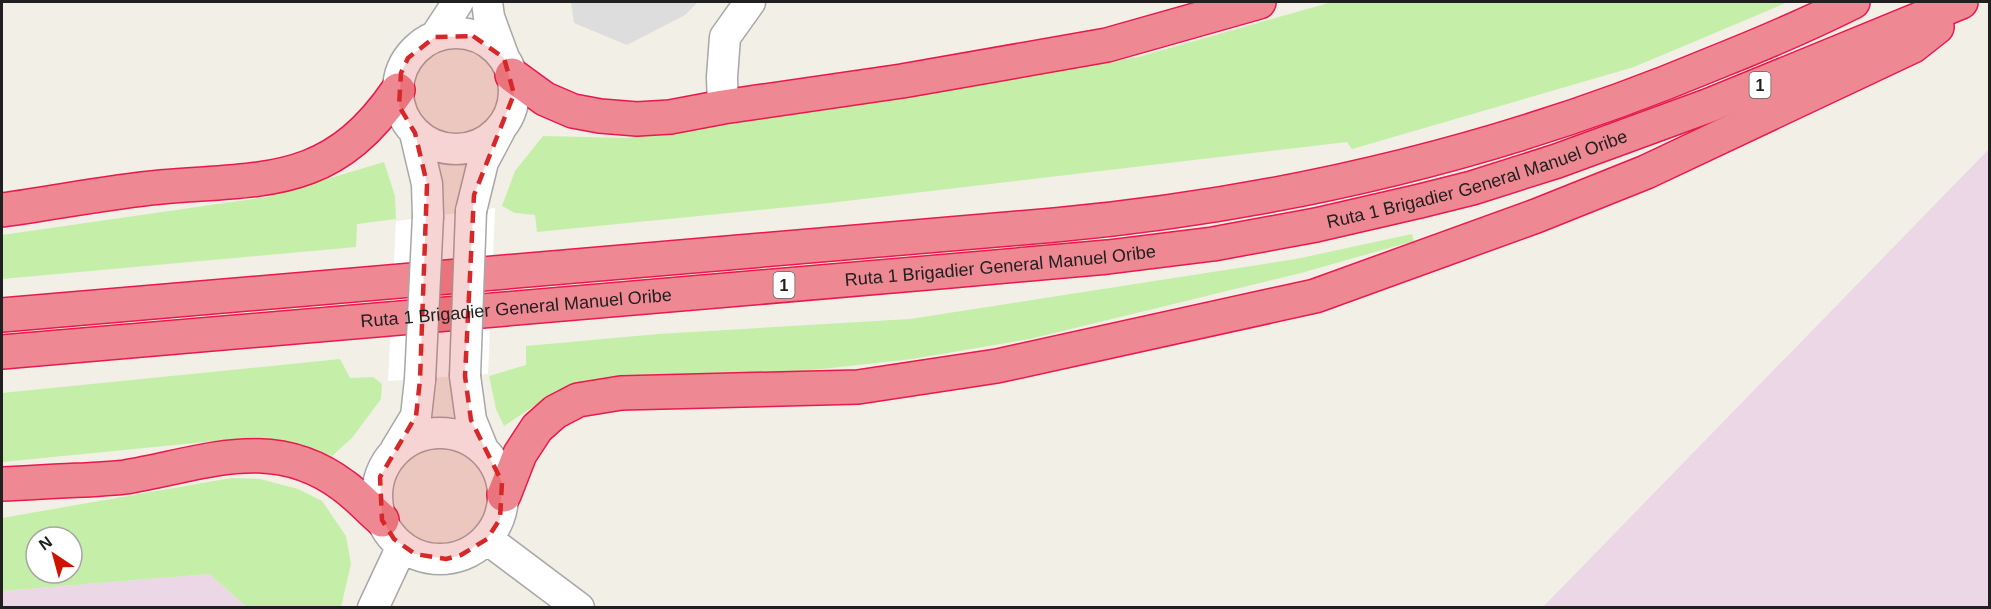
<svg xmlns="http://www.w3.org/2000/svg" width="1991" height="609" font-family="Helvetica,sans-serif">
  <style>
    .residential { fill: #dedddd }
    .industrial { fill: #ebd7e6 }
    .grass { fill: #c5efa8; fill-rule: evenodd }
    .pier { fill: #fff }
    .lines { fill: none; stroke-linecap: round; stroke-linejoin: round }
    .minor-casing { stroke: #a7a7a7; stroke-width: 33 }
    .highway-casing { stroke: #ea194d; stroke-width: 36 }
    .minor { stroke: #fff; stroke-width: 30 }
    .highway { stroke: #ee8892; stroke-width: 33 }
    .minor-bridge-casing { stroke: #a7a7a7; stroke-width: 33; stroke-linecap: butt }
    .minor-bridge { stroke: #fff; stroke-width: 30 }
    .marked { fill: #d62828; fill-opacity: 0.2; stroke: #d62828; stroke-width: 4.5; stroke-dasharray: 12 8; stroke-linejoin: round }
    .labels { text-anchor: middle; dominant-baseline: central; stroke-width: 4.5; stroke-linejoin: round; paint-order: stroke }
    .shield { fill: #fff; stroke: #636363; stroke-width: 1.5 }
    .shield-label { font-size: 16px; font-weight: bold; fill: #202020 }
    .street-label { font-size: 18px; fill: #202020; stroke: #fff }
  </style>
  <rect width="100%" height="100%" fill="#f1efe6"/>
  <!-- residential -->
  <path class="residential" d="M571,2H698L685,15L627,45L574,23Z"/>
  <!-- industrial -->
  <path class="industrial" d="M1989,149V607H1543Z
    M209,574L247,607L2,608V591Z"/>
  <!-- grass -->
  <path class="grass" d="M1332,2H1788L1634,67L1352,149L1347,142L829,203L537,232L535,215L515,213L502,206L515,171L543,136L628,138L814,110L1138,57Z
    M384,162L395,196L396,219L357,224L356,247L2,279V235L267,197Z
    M1412,234L1414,241L1301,273L1030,339L912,359L795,372L622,376L560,389L504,426L496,409L489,376L526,365V346L658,334L910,319L1296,259Z
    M340,359L350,378L373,377L382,384L381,399L352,438L332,456C307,445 283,440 256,437L2,462V393Z
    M231,478L260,479L298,489L322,501L346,536L351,564L341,607H247L209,574L2,591V518ZM36,537H72V573H36Z"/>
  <!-- pier -->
  <path class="pier" d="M495,208L488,374L388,381L396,221Z"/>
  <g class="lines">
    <defs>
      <path id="minor" d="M487,2L489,17L504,58
        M398 91a58 58 0 1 1 116 0a58 58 0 1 1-116 0Z
        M435,37L458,2
        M723,107L722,77L725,37L750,2
        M415,133L427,184L428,216
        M471,211L483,162L500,130
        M465,376L471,420L482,447
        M377 496a63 63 0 1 1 126 0a63 63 0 1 1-126 0Z
        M396,449L416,416L420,380
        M487,539L579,608
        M373,608L402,546"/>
      <g id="highway">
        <path d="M512,75L545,99L573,111L600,116L637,119L670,117L723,107L902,81L1107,45L1259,2"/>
        <path d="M2,210C54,203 107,192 161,187C266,178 331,188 398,90"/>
        <path d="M2,315L1055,225C1281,204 1502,152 1712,64C1760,45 1807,25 1853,2"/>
        <path id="s1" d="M2,352L950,271L1108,257L1213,244L1316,225L1420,201L1472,188L1557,161L1710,105L1961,2"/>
        <path d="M2,484C29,483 56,481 84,480C97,479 111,479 125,477C203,464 273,432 344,486C358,496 369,509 382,520"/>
        <path d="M504,495L520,454L537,428L555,412L578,400L621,393L858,387L997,366L1315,296L1536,216L1646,172L1913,46L1937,27"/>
      </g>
    </defs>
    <!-- minor casing -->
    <use href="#minor" class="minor-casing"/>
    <!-- highway casing -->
    <use href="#highway" class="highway-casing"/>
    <!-- minor -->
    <use href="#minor" class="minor"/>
    <!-- highway -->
    <use href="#highway" class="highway"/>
    <defs>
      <path id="minor-bridge" d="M465,376L471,211
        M420,380L428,216"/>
    </defs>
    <!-- minor-bridge casing -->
    <use href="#minor-bridge" class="minor-bridge-casing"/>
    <!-- minor-bridge -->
    <use href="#minor-bridge" class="minor-bridge"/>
  </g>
  <!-- marked area -->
  <path class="marked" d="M473,36L504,58L514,94L474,195L465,376L471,420L502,482L500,519L487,539L461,555L446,559L415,554L394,539L382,520L380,477L416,416L420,380L427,184L415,133L399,106L401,73L408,58L435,37Z"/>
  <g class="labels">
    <!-- shield labels -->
    <g class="shield">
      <rect x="1749.5" y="72" width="21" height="26" rx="4.5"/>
      <rect x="773.5" y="272" width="21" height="26" rx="4.5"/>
    </g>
    <g class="shield-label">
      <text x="1760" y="85">1</text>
      <text x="784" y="285">1</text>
    </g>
    <!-- street labels -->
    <g class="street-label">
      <text stroke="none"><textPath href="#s1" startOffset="1488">Ruta 1 Brigadier General Manuel Oribe</textPath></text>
      <text stroke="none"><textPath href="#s1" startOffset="1002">Ruta 1 Brigadier General Manuel Oribe</textPath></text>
      <text stroke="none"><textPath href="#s1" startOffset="516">Ruta 1 Brigadier General Manuel Oribe</textPath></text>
    </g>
  </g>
  <!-- border -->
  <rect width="1991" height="609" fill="none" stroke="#202020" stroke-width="6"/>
  <!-- north arrow -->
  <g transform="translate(54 555) rotate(324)"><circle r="28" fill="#ffffff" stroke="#a6a6a6" stroke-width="1.5"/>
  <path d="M0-4.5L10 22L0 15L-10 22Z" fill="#d01300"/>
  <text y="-9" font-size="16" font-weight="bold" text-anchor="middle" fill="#202020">N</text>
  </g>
</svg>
